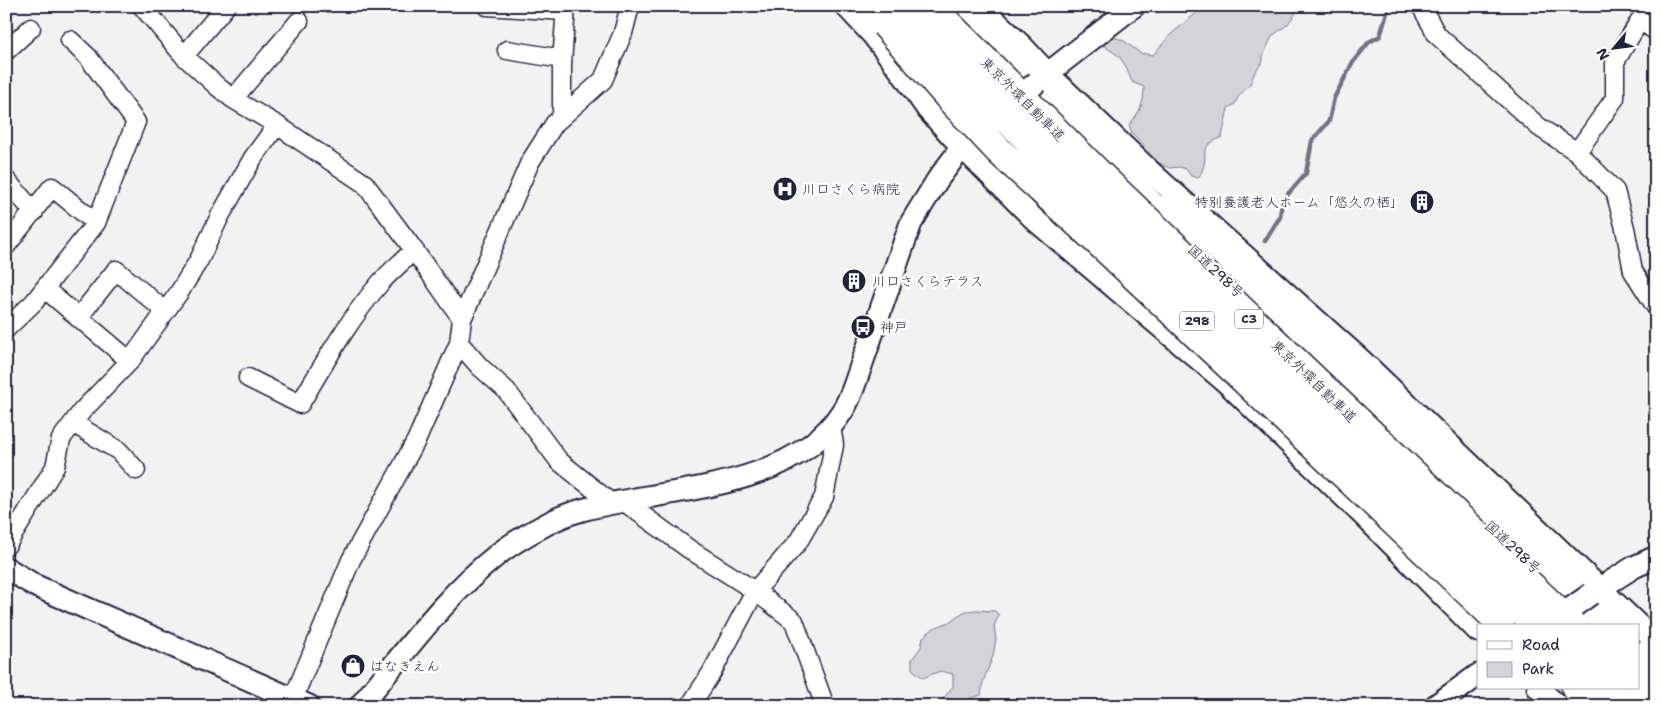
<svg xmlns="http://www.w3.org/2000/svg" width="1662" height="712" font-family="'Shantell Sans','Klee One',sans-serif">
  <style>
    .green { fill: #d3d3d8; stroke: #7a7a8a }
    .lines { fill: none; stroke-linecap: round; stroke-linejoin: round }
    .stream { stroke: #727282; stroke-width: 4.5 }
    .minor-casing { stroke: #22223b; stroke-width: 21 }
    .tertiary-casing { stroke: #22223b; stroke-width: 25 }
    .trunk-casing { stroke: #22223b; stroke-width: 31 }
    .motorway-casing { stroke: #22223b; stroke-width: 31 }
    .minor { stroke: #fff; stroke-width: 18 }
    .tertiary { stroke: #fff; stroke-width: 21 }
    .trunk { stroke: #fff; stroke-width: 28 }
    .motorway { stroke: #fff; stroke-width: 28 }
    .tertiary-bridge-casing { stroke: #22223b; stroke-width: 25; stroke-linecap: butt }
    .motorway-bridge-casing { stroke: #22223b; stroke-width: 31; stroke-linecap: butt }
    .tertiary-bridge { stroke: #fff; stroke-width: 21 }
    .motorway-bridge { stroke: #fff; stroke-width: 28 }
    .labels { text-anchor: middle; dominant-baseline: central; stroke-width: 5; stroke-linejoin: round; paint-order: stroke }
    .shield { fill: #fff; stroke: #646476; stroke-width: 1 }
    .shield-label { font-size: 12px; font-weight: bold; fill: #22223b }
    .street-label { font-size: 14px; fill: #22223b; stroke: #fff }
    .poi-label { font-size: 14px; fill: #22223b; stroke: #fff; text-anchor: start }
  </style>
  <rect width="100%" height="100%" fill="#f2f2f3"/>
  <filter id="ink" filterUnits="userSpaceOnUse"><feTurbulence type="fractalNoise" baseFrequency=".02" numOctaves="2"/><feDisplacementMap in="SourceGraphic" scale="10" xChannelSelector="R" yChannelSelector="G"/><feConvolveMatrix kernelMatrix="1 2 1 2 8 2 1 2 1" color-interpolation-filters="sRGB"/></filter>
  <g filter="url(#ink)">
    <!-- green -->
    <path class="green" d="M1205,6H1301L1287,25L1272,36L1263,56V61L1255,72L1250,84L1238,97L1235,104L1228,108L1222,137L1210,143L1205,150C1205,161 1205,168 1198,178L1191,176L1186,169L1180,167L1169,168L1146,156L1143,144L1132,133L1129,125C1140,111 1144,105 1144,87L1132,82L1126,67L1119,56L1104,46L1108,35L1123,40L1140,53L1153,55L1171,34Z
      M977,610L995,611L999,615L994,626L996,639L993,656L983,682L981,695L971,698L967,706H938L953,686V674L940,671L923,678L912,669V659L921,647L923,637L934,628L949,622L957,616L966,611Z"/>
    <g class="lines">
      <!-- stream -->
      <path class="stream" d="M1265,241L1280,217L1282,201L1306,173L1312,141L1329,121L1334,98L1353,62L1369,42L1380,36L1389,6"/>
      <defs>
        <path id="minor" d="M142,6L184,56L218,87L233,99L277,125L365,184L414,250L462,319
          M487,6L565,11
          M1421,6L1437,35L1539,127L1577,152L1615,191L1625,228L1633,271L1656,307
          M507,50L562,59
          M6,51L31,28
          M184,56L226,6
          M233,99L299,21
          M562,117V64L566,6
          M1577,152L1615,98V62L1640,20L1656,31
          M6,180L34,212
          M6,246L52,187L96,223
          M45,289L130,361
          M78,318L116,270L165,311
          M6,329L34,302L96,223L136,122L88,57L70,40
          M459,343L480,367L506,390L559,461L611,503
          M248,378L300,404C325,362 349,319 381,282C391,271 403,261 414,250
          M73,423L119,451L136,470
          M623,501L689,549L755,591L794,621L825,706
          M6,546L55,467L61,439L82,411L130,361L180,291L199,260L220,216L253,158L277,125
          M293,699L351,560L417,439L459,343L462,319L530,162L555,123L603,80L623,33L630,6
          M690,706L712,672L755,591L798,542L824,497L834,445L831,426"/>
        <path id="tertiary" d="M846,6L873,35L900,70L928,110L962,147L1035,220L1228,384L1365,517L1478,631
          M980,6L1022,46L1048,74L1153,174L1361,360L1656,642
          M1038,81L1134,6
          M6,568L36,586L309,706
          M1591,594L1634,567L1656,557
          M1538,688L1558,706
          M360,706C403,655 444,597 497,555C511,544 528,534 545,525C573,509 603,505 635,499C705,487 802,477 843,410C847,404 850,396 853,389L911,223L938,179L962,147L985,127
          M1435,706L1478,675"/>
        <path id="trunk" d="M957,6L1158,213"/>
        <path id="motorway" d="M869,6L885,24
          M1162,210L1388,417L1563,580L1608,626
          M1638,656L1656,675
          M1638,687L1656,703
          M1576,688L1597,706
          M1605,688L1624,706"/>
      </defs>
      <!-- minor casing -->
      <use href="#minor" class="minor-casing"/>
      <!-- tertiary casing -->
      <use href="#tertiary" class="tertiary-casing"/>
      <!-- trunk casing -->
      <use href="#trunk" class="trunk-casing"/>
      <!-- motorway casing -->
      <use href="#motorway" class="motorway-casing"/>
      <!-- minor -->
      <use href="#minor" class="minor"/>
      <!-- tertiary -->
      <use href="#tertiary" class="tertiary"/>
      <!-- trunk -->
      <use href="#trunk" class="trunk"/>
      <!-- motorway -->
      <use href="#motorway" class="motorway"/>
      <defs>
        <path id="tertiary-bridge" d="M1010,105L1037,82
          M1550,623L1591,594"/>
        <path id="motorway-bridge" d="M896,6L966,78L1084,195L1537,626
          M930,6L1104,179L1573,626
          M885,24L953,102L999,151L1106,249L1500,622"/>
      </defs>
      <!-- tertiary-bridge casing -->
      <use href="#tertiary-bridge" class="tertiary-bridge-casing"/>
      <!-- motorway-bridge casing -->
      <use href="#motorway-bridge" class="motorway-bridge-casing"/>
      <!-- tertiary-bridge -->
      <use href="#tertiary-bridge" class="tertiary-bridge"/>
      <!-- motorway-bridge -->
      <use href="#motorway-bridge" class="motorway-bridge"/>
    </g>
  </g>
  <!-- icons -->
  <defs>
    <symbol id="hospital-disc" viewBox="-11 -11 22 22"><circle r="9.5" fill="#22223b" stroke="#fff"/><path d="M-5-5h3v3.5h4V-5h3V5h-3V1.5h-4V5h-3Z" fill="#fff"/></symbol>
    <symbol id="building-disc" viewBox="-11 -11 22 22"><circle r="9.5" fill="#22223b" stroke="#fff"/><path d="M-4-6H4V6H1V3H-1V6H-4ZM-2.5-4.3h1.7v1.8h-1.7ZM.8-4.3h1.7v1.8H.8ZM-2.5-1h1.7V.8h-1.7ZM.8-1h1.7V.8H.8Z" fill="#fff"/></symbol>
    <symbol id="bus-disc" viewBox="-11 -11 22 22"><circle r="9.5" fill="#22223b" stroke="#fff"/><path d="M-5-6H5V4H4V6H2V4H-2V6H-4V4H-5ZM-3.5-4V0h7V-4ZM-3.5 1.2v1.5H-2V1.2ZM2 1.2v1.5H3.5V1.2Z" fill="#fff"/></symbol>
    <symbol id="shop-disc" viewBox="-11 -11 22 22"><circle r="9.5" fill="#22223b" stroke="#fff"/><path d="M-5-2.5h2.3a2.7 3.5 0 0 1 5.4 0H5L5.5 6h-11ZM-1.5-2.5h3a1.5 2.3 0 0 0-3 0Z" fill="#fff"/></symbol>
  </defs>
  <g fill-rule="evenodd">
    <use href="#hospital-disc" x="771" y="175" width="28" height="28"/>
    <use href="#building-disc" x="1408" y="188" width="28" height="28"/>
    <use href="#building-disc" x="840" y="267" width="28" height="28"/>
    <use href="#bus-disc" x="849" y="313" width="28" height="28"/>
    <use href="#shop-disc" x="339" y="652" width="28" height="28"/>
  </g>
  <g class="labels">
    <!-- shield labels -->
    <g class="shield">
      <rect x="1235" y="309.5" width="28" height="19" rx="4"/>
      <rect x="1179.5" y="311.5" width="35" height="19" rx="4"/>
    </g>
    <g class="shield-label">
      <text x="1249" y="319">C3</text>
      <text x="1197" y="321">298</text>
    </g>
    <!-- street labels -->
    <g class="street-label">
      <text transform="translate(1023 99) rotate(45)">東京外環自動車道</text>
      <text transform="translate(1216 271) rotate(43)">国道298号</text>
      <text transform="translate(1314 381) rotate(44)">東京外環自動車道</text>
      <text transform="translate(1513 547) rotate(43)">国道298号</text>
    </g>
    <!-- poi labels -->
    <g class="poi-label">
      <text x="802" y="189">川口さくら病院</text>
      <text x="1404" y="202" text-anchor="end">特別養護老人ホーム「悠久の栖」</text>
      <text x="872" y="281">川口さくらテラス</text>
      <text x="880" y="327">神戸</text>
      <text x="370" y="666">はなきえん</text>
    </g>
  </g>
  <!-- margin -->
  <rect width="1662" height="712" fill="none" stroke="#fff" stroke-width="25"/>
  <rect x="12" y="12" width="1637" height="687" fill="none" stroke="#22223b" stroke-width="2" filter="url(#ink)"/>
  <!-- legend -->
  <rect x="1477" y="624" width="162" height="65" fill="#ffffff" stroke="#a7a7b1"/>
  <rect x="1487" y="641" width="25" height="8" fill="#ffffff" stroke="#a7a7b1"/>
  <text x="1522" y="650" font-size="15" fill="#22223b">Road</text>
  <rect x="1487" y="662" width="25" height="15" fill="#d3d3d8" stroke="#a7a7b1"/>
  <text x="1522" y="674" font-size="15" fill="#22223b">Park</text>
  <!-- north arrow -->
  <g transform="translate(1614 48) rotate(241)" stroke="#ffffff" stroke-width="4" paint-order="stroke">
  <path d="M0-4L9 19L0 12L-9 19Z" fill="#22223b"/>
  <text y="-8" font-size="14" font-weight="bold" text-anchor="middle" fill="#22223b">N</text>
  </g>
</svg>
